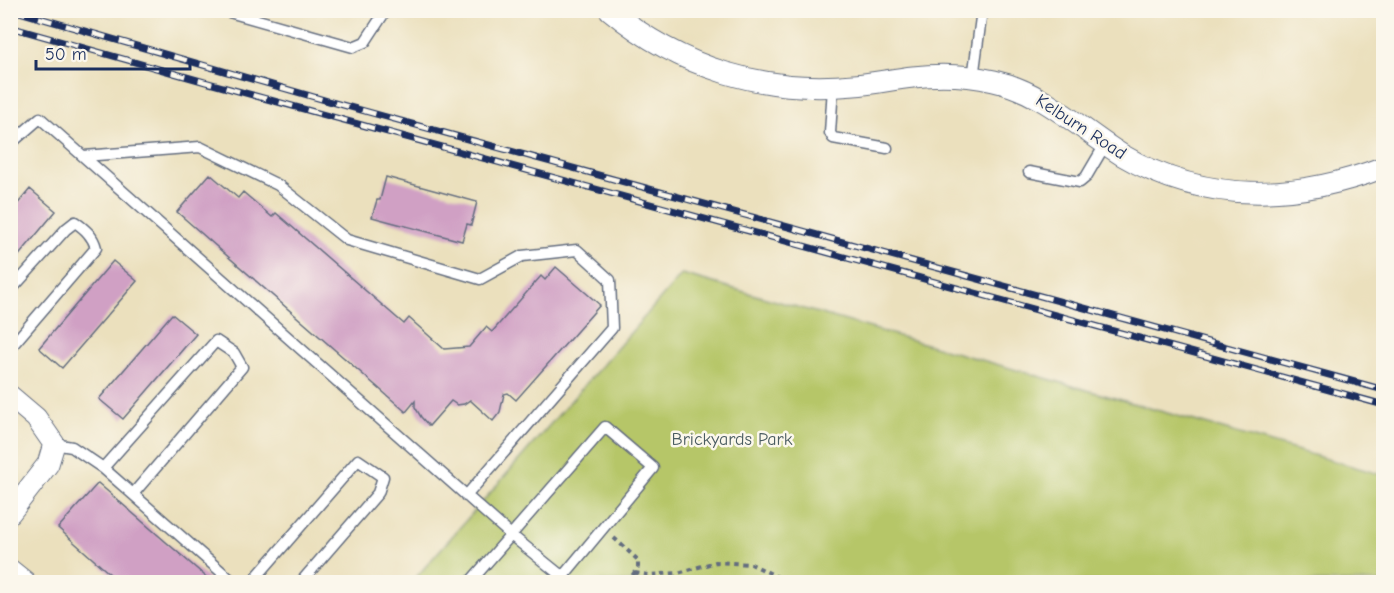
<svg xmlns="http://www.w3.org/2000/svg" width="1394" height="593" font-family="'Comic Neue',sans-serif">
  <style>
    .green { fill: #b6c668; stroke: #687a63; stroke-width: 1.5 }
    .building { fill: #d0a0c4 }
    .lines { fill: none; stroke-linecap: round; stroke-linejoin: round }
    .service-casing { stroke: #646d7f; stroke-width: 13 }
    .minor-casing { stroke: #646d7f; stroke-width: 23 }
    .path { stroke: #646d7f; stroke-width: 4; stroke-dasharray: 4.5 4.5; stroke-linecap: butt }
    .service { stroke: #fff; stroke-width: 10 }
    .minor { stroke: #fff; stroke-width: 21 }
    .rail-casing { stroke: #1b2f5e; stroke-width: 7 }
    .rail { stroke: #fbf7ec; stroke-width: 4.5; stroke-dasharray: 14; stroke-linecap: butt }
    .labels { text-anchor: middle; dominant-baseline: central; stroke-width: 5; stroke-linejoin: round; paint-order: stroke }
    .street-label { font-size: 18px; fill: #1b2f5e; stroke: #fbf7ec }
    .park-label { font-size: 18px; fill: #4a5c61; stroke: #fbf7ec }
  </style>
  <rect width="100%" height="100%" fill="#fbf7ec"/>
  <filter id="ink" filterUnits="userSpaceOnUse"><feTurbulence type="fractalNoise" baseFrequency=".0167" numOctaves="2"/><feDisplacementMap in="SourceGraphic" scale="12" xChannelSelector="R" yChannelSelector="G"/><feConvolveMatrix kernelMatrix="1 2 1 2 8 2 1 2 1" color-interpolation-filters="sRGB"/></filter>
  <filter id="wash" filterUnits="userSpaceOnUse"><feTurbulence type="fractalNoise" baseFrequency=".008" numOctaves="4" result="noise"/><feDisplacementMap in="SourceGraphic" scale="24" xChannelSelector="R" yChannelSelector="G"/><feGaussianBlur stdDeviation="1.35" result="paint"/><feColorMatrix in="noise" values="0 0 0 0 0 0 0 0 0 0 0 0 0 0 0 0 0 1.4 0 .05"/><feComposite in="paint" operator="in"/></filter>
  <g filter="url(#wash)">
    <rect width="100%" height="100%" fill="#ebe0bd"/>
    <!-- green -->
    <path class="green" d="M682,274L1383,475V582H412Z"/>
    <g id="blocks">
      <!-- building -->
      <path class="building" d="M210,174L238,198L243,192L272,217L276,213L404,324L409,318L444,349L469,347L486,327L492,332L541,276L545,280L556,267L600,305L516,400L508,393L504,394L500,412L493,421L470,400L464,404L457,405L451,401L429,426L421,417L415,407V401L406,412L177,212Z
        M386,177L477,202L471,225L467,224L462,241L372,217L377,200H380Z
        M30,189L56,211L10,266V213Z
        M113,261L137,281L62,368L39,348Z
        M172,314L196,334L123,419L99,399Z
        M98,483L212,582H119L58,528Z"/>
    </g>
  </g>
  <g filter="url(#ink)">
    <use href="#blocks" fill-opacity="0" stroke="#646d7f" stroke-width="1.5"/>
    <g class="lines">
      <defs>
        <path id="service" d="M222,10L353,47L365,42L386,10
          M973,78L982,10
          M833,87L830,133L833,138L887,148
          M10,144L40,118L511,535L569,582
          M84,156L200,147L278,185L347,240L480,279L522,256L577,250L610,280L612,328L466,496
          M1029,172L1080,182L1086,177L1106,143
          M10,291L66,229L75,222C85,229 93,236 96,248L10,348
          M54,444L72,447L103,468L233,582
          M103,468L216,341L234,353L242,367L133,494
          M252,582L358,460L383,477L378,493L301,582
          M470,582L605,427L653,468L559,581"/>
        <path id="minor" d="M610,10C680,68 765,94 854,85C874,84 893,79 913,77C939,74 968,75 994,81C1044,92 1080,129 1122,155C1205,204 1296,201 1384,167
          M10,396L36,418L54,444L48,464L10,513
          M10,570L25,582"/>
      </defs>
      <!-- service casing -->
      <use href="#service" class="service-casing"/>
      <!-- minor casing -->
      <use href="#minor" class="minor-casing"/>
      <!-- path -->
      <path class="path" d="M614,538L638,560V567L628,582
        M635,573L649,575L678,573L716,562L751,564L788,582"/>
      <!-- service -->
      <use href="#service" class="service"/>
      <!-- minor -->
      <use href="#minor" class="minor"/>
      <defs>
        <path id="rail" d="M12,10L328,101L1384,390
          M10,27L205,82L1384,405"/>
      </defs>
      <!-- rail casing -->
      <use href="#rail" class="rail-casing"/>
      <!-- rail -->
      <use href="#rail" class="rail"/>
    </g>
  </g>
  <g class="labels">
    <!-- street labels -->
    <g class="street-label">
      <text transform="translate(1081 127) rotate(33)">Kelburn Road</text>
    </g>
    <!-- park labels -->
    <g class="park-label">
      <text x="732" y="439">Brickyards Park</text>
    </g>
  </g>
  <!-- margin -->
  <rect width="1394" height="593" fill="none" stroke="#fbf7ec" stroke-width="36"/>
  <!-- scale -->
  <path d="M36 60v9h154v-9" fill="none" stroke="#1b2f5e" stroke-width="3"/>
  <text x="45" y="60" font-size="18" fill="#1b2f5e" stroke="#fbf7ec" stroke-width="4.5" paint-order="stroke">50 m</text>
</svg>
